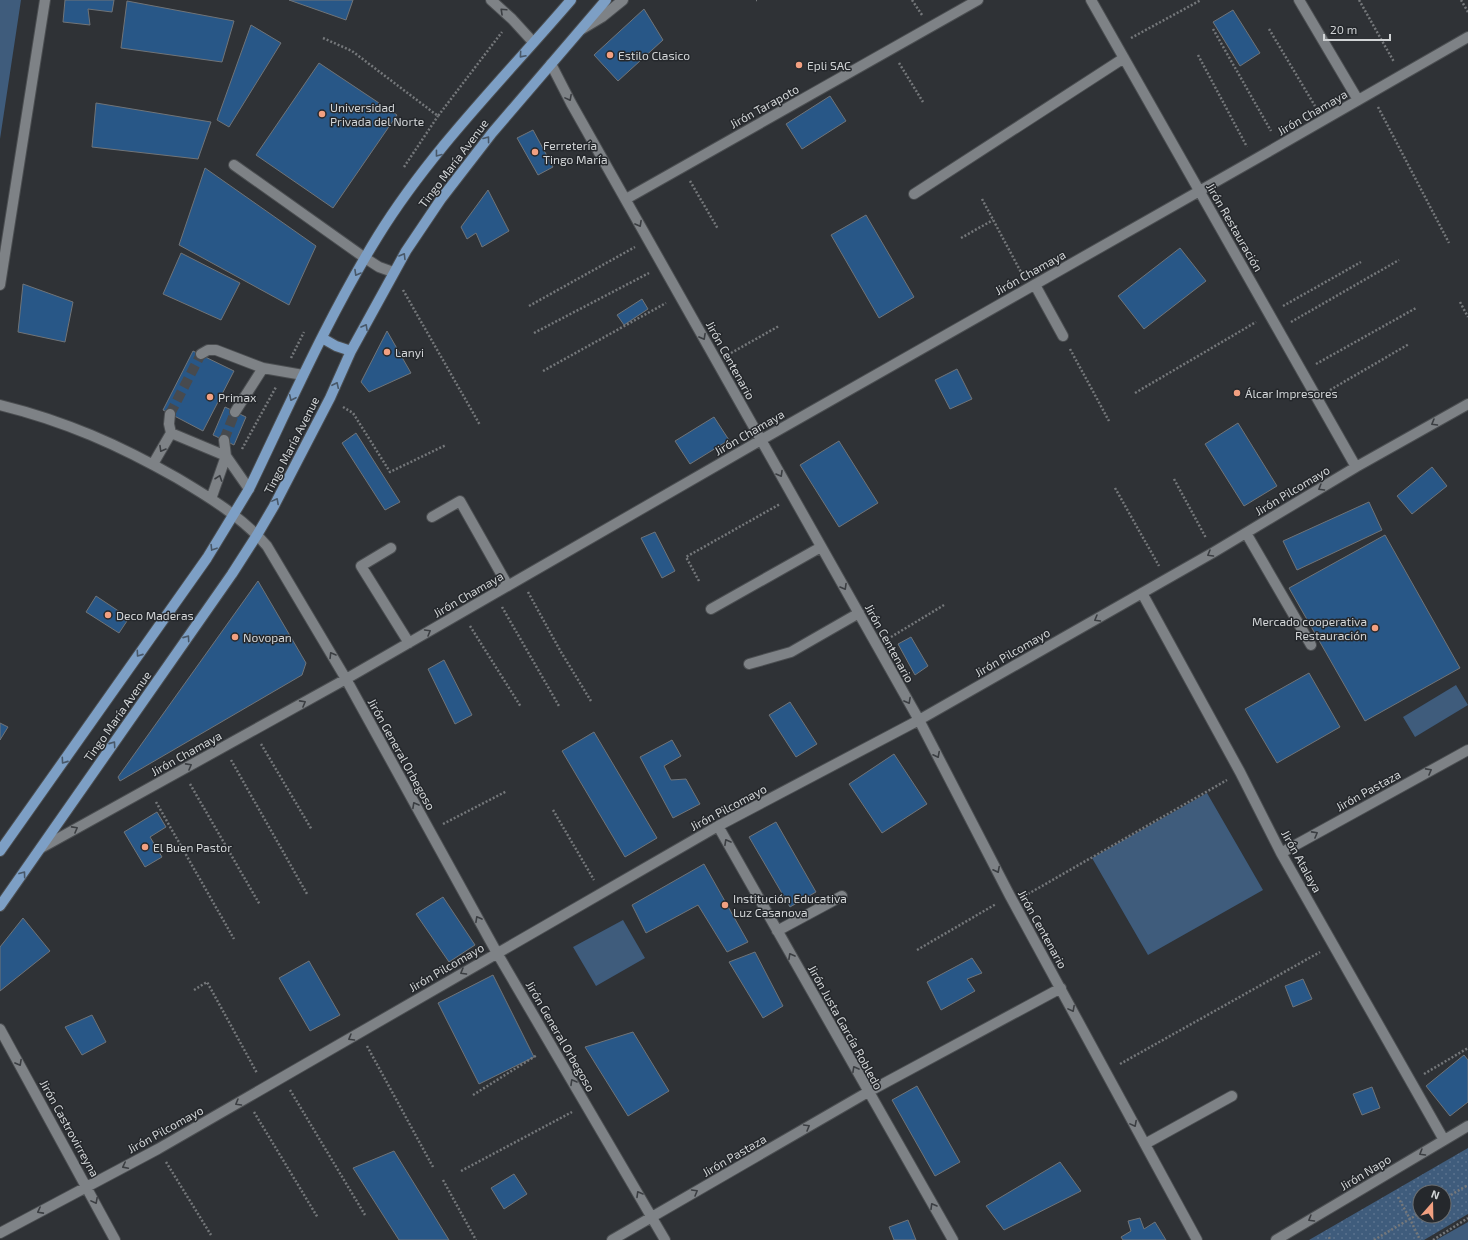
<svg xmlns="http://www.w3.org/2000/svg" width="1468" height="1240" font-family="'Exo 2',sans-serif">
  <style>
    .grass { fill: url(#grass-dots); fill-rule: evenodd }
    .garden { fill: #3f5c7c }
    .building { fill: #285787; stroke: #707478 }
    .lines { fill: none; stroke-linecap: round; stroke-linejoin: round }
    .minor-tunnel { stroke: #474a4e; stroke-width: 10; stroke-dasharray: 10 5; stroke-linecap: butt }
    .minor-casing { stroke: #4b4e51; stroke-width: 12 }
    .major-casing { stroke: #4b4e51; stroke-width: 12 }
    .path { stroke: #75787b; stroke-width: 2.5; stroke-dasharray: 2 2; stroke-linecap: butt }
    .minor { stroke: #7e8286; stroke-width: 10 }
    .major { stroke: #7d9fc5; stroke-width: 10 }
    .oneway { stroke: #3b3e42 }
    .oneway2 { stroke: #485869 }
    .poi-dot { fill: #f2a081; stroke: #25282c; stroke-width: 1.5 }
    .labels { text-anchor: middle; dominant-baseline: central; stroke-width: 3; stroke-linejoin: round; paint-order: stroke }
    .poi-label { font-size: 12px; fill: #d1d4d6; stroke: #25282c; text-anchor: start }
    .street-label { font-size: 12px; fill: #d1d4d6; stroke: #25282c }
  </style>
  <defs>
    <pattern id="grass-dots" width="8" height="8" patternUnits="userSpaceOnUse"><rect width="8" height="8" fill="#3f5c7c"/><path d="M2 2h.1M6 6h.1" fill="none" stroke="#5a728e" stroke-width="1.8" stroke-linecap="round"/></pattern>
  </defs>
  <rect width="100%" height="100%" fill="#2f3236"/>
  <!-- grass -->
  <path class="grass" d="M1468,1148V1214L1424,1240H1309ZM1420,1192H1444V1216H1420Z"/>
  <!-- garden -->
  <path class="garden" d="M0,0H21L0,139Z
    M1456,685L1468,705L1415,737L1403,717Z
    M1207,793L1263,890L1148,955L1092,858Z
    M623,920L645,958L596,986L573,947Z
    M1468,1222V1240H1436Z"/>
  <!-- building -->
  <path class="building" d="M65,0H114L112,12L88,9L90,25L63,22Z
    M289,0H353L346,20Z
    M127,1L234,21L222,62L121,48Z
    M644,9L663,40L618,81L594,55Z
    M1233,10L1260,53L1240,66L1213,22Z
    M251,25L281,43L229,127L217,120Z
    M319,63L397,115L333,208L256,155Z
    M830,96L846,121L802,149L786,124Z
    M96,103L211,122L198,159L92,147Z
    M533,130L553,167L538,175L517,138Z
    M205,168L316,246L289,305L179,245Z
    M488,190L509,231L482,247L476,233L467,239L461,227Z
    M866,215L914,297L879,318L831,235Z
    M1180,248L1206,281L1144,329L1118,296Z
    M181,253L240,283L221,320L163,294Z
    M23,284L73,302L65,342L18,332Z
    M642,299L648,309L624,325L617,315Z
    M387,331L411,373L369,392L361,382Z
    M193,351L234,371L203,431L163,410Z
    M957,369L972,399L950,409L935,380Z
    M225,407L246,417L234,445L213,435Z
    M714,417L729,440L690,464L675,441Z
    M1238,423L1277,486L1244,506L1205,444Z
    M356,433L400,502L385,510L342,443Z
    M839,441L878,503L839,527L800,465Z
    M1432,467L1447,486L1412,514L1397,496Z
    M1369,502L1382,530L1297,570L1283,541Z
    M655,532L675,571L662,578L641,538Z
    M1385,535L1460,668L1365,721L1289,588Z
    M258,581L306,663L302,675L120,781L118,777Z
    M96,596L129,618L119,633L86,612Z
    M911,637L928,666L915,675L898,644Z
    M444,660L472,715L455,724L428,669Z
    M1309,673L1340,727L1277,763L1245,709Z
    M790,702L817,744L796,757L769,715Z
    M0,723L8,727L0,740Z
    M594,732L657,838L625,857L562,751Z
    M672,740L681,756L664,766L671,780L686,779L700,804L673,818L640,757Z
    M894,754L927,804L882,833L849,784Z
    M157,812L166,827L150,837L162,857L145,867L124,832Z
    M776,822L816,892L790,907L749,837Z
    M704,864L748,942L727,952L698,905L646,933L632,905Z
    M443,897L475,945L449,962L416,914Z
    M23,918L50,951L0,991V947Z
    M755,952L783,1006L763,1018L729,962Z
    M972,958L982,973L967,979L975,991L941,1010L927,982Z
    M309,961L340,1015L310,1031L279,978Z
    M493,975L534,1057L479,1084L438,1003Z
    M1303,979L1312,999L1293,1007L1285,986Z
    M92,1015L106,1042L82,1055L65,1027Z
    M633,1032L669,1091L628,1116L585,1047Z
    M1464,1055L1468,1060V1102L1450,1116L1426,1086Z
    M917,1086L960,1162L935,1176L892,1100Z
    M1372,1087L1380,1108L1362,1115L1353,1094Z
    M394,1151L449,1240H399L353,1168Z
    M1060,1162L1081,1191L1004,1230L986,1206Z
    M514,1174L527,1194L504,1209L491,1188Z
    M1140,1218L1144,1229L1155,1222L1166,1240H1123L1121,1237L1131,1231L1128,1221Z
    M908,1220L916,1240H894L889,1227Z"/>
  <g class="lines">
    <!-- minor-tunnel -->
    <path class="minor-tunnel" d="M170,414L201,354
      M224,440L235,412"/>
    <defs>
      <path id="minor" d="M491,0L512,19L533,42
        M1091,0L1356,467
        M1299,0L1358,100
        M582,29L602,17L623,0
        M551,64L571,103L919,720L1010,896L1197,1240
        M234,165L365,258L379,267L393,272
        M914,194L1124,58
        M626,199L978,0
        M0,285L45,0
        M1035,285L1063,336
        M201,354L208,350H216L263,368L303,375
        M0,405C65,421 119,445 177,478C209,497 242,517 267,546L346,679L497,953L665,1240
        M235,412L263,368
        M171,433L226,456L211,499
        M224,440L226,456L249,489
        M153,464L171,433L169,424L170,414
        M432,517L460,501L508,586
        M1246,533L1311,645
        M391,548L361,566L409,643
        M1142,593L1240,772L1281,853L1444,1140
        M711,609L821,547
        M749,664L791,652L859,613
        M718,826L953,1240
        M41,848L346,679L761,440L1254,160L1468,37
        M1281,853L1468,750
        M777,931L842,896
        M0,1029L115,1240
        M1145,1144L1232,1096
        M0,1233L158,1149L718,826L919,720L1214,552L1356,467L1468,404
        M612,1240L868,1092L1061,988
        M1276,1240L1468,1126"/>
      <path id="major" d="M322,338L336,346L351,351
        M0,851L207,558L249,489C290,404 328,317 378,236C431,150 505,77 571,0
        M0,906L232,574L257,535L274,506L330,398L351,351L406,251L441,199L492,133L606,0"/>
    </defs>
    <!-- minor casing -->
    <use href="#minor" class="minor-casing"/>
    <!-- major casing -->
    <use href="#major" class="major-casing"/>
    <!-- path -->
    <path class="path" d="M756,0H757
      M912,0L922,15
      M1359,0L1394,62
      M1461,0L1468,12
      M1213,29L1271,131
      M1269,29L1315,106
      M323,38L352,51L438,116L502,32
      M1131,38L1201,0
      M1198,55L1247,147
      M899,63L923,102
      M1378,107L1449,243
      M404,167L438,116
      M690,181L718,229
      M982,199L1022,274
      M961,238L993,220
      M403,290L480,425
      M1460,302L1468,317
      M529,306L635,247
      M1283,306L1361,262
      M1291,322L1399,260
      M534,333L649,273
      M1070,349L1109,421
      M731,353L779,326
      M291,358L304,332
      M1316,364L1416,308
      M543,371L666,303
      M1330,390L1409,344
      M1135,393L1256,322
      M343,407L353,413L390,472L446,445
      M242,449L276,387
      M1174,479L1206,538
      M1115,488L1159,566
      M699,581L686,557L780,504
      M528,592L561,652L591,701
      M502,607L559,706
      M470,626L521,707
      M891,637L944,605
      M261,744L312,830
      M231,760L307,894
      M190,784L260,905
      M156,802L234,939
      M553,810L594,880
      M443,824L507,791
      M1028,894L1227,780
      M917,950L996,904
      M194,990L207,982L257,1073
      M367,1046L433,1167
      M1120,1064L1320,952
      M1424,1074L1468,1048
      M290,1090L365,1215
      M473,1095L537,1055
      M254,1112L318,1218
      M166,1162L211,1235
      M461,1171L572,1112
      M443,1180L476,1240
      M1398,1197L1410,1219L1420,1240
      M1444,1199L1468,1185
      M1329,1237L1330,1240
      M1374,1240L1420,1213
      M1433,1240L1468,1218"/>
    <!-- minor -->
    <use href="#minor" class="minor"/>
    <!-- major -->
    <use href="#major" class="major"/>
  </g>
  <!-- one-way arrows -->
  <defs><path id="oneway-chevron" d="M-2-3.5L2.5 0L-2 3.5" fill="none" stroke-width="1.6" stroke-linecap="round" stroke-linejoin="round"/></defs>
  <g class="oneway">
    <use href="#oneway-chevron" transform="translate(503 11) rotate(-137)"/>
    <use href="#oneway-chevron" transform="translate(569 98) rotate(62)"/>
    <use href="#oneway-chevron" transform="translate(639 224) rotate(61)"/>
    <use href="#oneway-chevron" transform="translate(703 337) rotate(61)"/>
    <use href="#oneway-chevron" transform="translate(1434 423) rotate(150)"/>
    <use href="#oneway-chevron" transform="translate(162 449) rotate(120)"/>
    <use href="#oneway-chevron" transform="translate(780 474) rotate(60)"/>
    <use href="#oneway-chevron" transform="translate(219 478) rotate(-71)"/>
    <use href="#oneway-chevron" transform="translate(1321 488) rotate(149)"/>
    <use href="#oneway-chevron" transform="translate(1210 554) rotate(150)"/>
    <use href="#oneway-chevron" transform="translate(844 587) rotate(60)"/>
    <use href="#oneway-chevron" transform="translate(1097 619) rotate(150)"/>
    <use href="#oneway-chevron" transform="translate(428 632) rotate(-30)"/>
    <use href="#oneway-chevron" transform="translate(332 655) rotate(-121)"/>
    <use href="#oneway-chevron" transform="translate(908 701) rotate(61)"/>
    <use href="#oneway-chevron" transform="translate(303 703) rotate(-29)"/>
    <use href="#oneway-chevron" transform="translate(937 755) rotate(63)"/>
    <use href="#oneway-chevron" transform="translate(189 766) rotate(-29)"/>
    <use href="#oneway-chevron" transform="translate(1429 771) rotate(-29)"/>
    <use href="#oneway-chevron" transform="translate(415 805) rotate(-119)"/>
    <use href="#oneway-chevron" transform="translate(75 829) rotate(-29)"/>
    <use href="#oneway-chevron" transform="translate(1315 834) rotate(-29)"/>
    <use href="#oneway-chevron" transform="translate(727 842) rotate(-119)"/>
    <use href="#oneway-chevron" transform="translate(997 870) rotate(63)"/>
    <use href="#oneway-chevron" transform="translate(478 919) rotate(-119)"/>
    <use href="#oneway-chevron" transform="translate(791 956) rotate(-119)"/>
    <use href="#oneway-chevron" transform="translate(463 972) rotate(150)"/>
    <use href="#oneway-chevron" transform="translate(1072 1009) rotate(62)"/>
    <use href="#oneway-chevron" transform="translate(351 1038) rotate(150)"/>
    <use href="#oneway-chevron" transform="translate(19 1063) rotate(61)"/>
    <use href="#oneway-chevron" transform="translate(855 1069) rotate(-119)"/>
    <use href="#oneway-chevron" transform="translate(573 1082) rotate(-120)"/>
    <use href="#oneway-chevron" transform="translate(238 1103) rotate(150)"/>
    <use href="#oneway-chevron" transform="translate(1134 1124) rotate(62)"/>
    <use href="#oneway-chevron" transform="translate(807 1127) rotate(-30)"/>
    <use href="#oneway-chevron" transform="translate(1422 1153) rotate(149)"/>
    <use href="#oneway-chevron" transform="translate(125 1166) rotate(153)"/>
    <use href="#oneway-chevron" transform="translate(695 1192) rotate(-30)"/>
    <use href="#oneway-chevron" transform="translate(639 1194) rotate(-120)"/>
    <use href="#oneway-chevron" transform="translate(95 1201) rotate(62)"/>
    <use href="#oneway-chevron" transform="translate(933 1206) rotate(-120)"/>
    <use href="#oneway-chevron" transform="translate(40 1211) rotate(152)"/>
    <use href="#oneway-chevron" transform="translate(1311 1219) rotate(149)"/>
  </g>
  <g class="oneway2">
    <use href="#oneway-chevron" transform="translate(522 55) rotate(131)"/>
    <use href="#oneway-chevron" transform="translate(487 139) rotate(-53)"/>
    <use href="#oneway-chevron" transform="translate(438 154) rotate(128)"/>
    <use href="#oneway-chevron" transform="translate(403 256) rotate(-59)"/>
    <use href="#oneway-chevron" transform="translate(357 273) rotate(120)"/>
    <use href="#oneway-chevron" transform="translate(365 327) rotate(-61)"/>
    <use href="#oneway-chevron" transform="translate(336 385) rotate(-65)"/>
    <use href="#oneway-chevron" transform="translate(292 398) rotate(115)"/>
    <use href="#oneway-chevron" transform="translate(276 501) rotate(-62)"/>
    <use href="#oneway-chevron" transform="translate(213 548) rotate(122)"/>
    <use href="#oneway-chevron" transform="translate(187 638) rotate(-55)"/>
    <use href="#oneway-chevron" transform="translate(139 654) rotate(125)"/>
    <use href="#oneway-chevron" transform="translate(113 744) rotate(-55)"/>
    <use href="#oneway-chevron" transform="translate(64 761) rotate(125)"/>
    <use href="#oneway-chevron" transform="translate(23 874) rotate(-54)"/>
  </g>
  <!-- markers -->
  <g class="poi-dot">
    <circle cx="610" cy="55" r="4"/>
    <circle cx="799" cy="65" r="4"/>
    <circle cx="322" cy="114" r="4"/>
    <circle cx="535" cy="152" r="4"/>
    <circle cx="387" cy="352" r="4"/>
    <circle cx="1237" cy="393" r="4"/>
    <circle cx="210" cy="397" r="4"/>
    <circle cx="108" cy="615" r="4"/>
    <circle cx="1375" cy="628" r="4"/>
    <circle cx="235" cy="637" r="4"/>
    <circle cx="145" cy="847" r="4"/>
    <circle cx="725" cy="905" r="4"/>
  </g>
  <g class="labels">
    <!-- poi labels -->
    <g class="poi-label">
      <text x="618" y="55">Estilo Clasico</text>
      <text x="807" y="65">Epli SAC</text>
      <text x="330" y="107">Universidad<tspan x="330" dy="14">Privada del Norte</tspan></text>
      <text x="543" y="145">Ferretería<tspan x="543" dy="14">Tingo María</tspan></text>
      <text x="395" y="352">Lanyi</text>
      <text x="1245" y="393">Álcar Impresores</text>
      <text x="218" y="397">Primax</text>
      <text x="116" y="615">Deco Maderas</text>
      <text x="1367" y="621" text-anchor="end">Mercado cooperativa<tspan x="1367" dy="14">Restauración</tspan></text>
      <text x="243" y="637">Novopan</text>
      <text x="153" y="847">El Buen Pastor</text>
      <text x="733" y="898">Institución Educativa<tspan x="733" dy="14">Luz Casanova</tspan></text>
    </g>
    <!-- street labels -->
    <g class="street-label">
      <text transform="translate(764 106) rotate(-29)">Jirón Tarapoto</text>
      <text transform="translate(1312 112) rotate(-30)">Jirón Chamaya</text>
      <text transform="translate(453 163) rotate(-53)">Tingo María Avenue</text>
      <text transform="translate(1235 227) rotate(60)">Jirón Restauración</text>
      <text transform="translate(1030 272) rotate(-29)">Jirón Chamaya</text>
      <text transform="translate(731 360) rotate(61)">Jirón Centenario</text>
      <text transform="translate(749 432) rotate(-30)">Jirón Chamaya</text>
      <text transform="translate(291 445) rotate(-63)">Tingo María Avenue</text>
      <text transform="translate(1292 490) rotate(-31)">Jirón Pilcomayo</text>
      <text transform="translate(468 594) rotate(-30)">Jirón Chamaya</text>
      <text transform="translate(890 643) rotate(61)">Jirón Centenario</text>
      <text transform="translate(1012 652) rotate(-30)">Jirón Pilcomayo</text>
      <text transform="translate(117 716) rotate(-55)">Tingo María Avenue</text>
      <text transform="translate(186 753) rotate(-29)">Jirón Chamaya</text>
      <text transform="translate(402 754) rotate(61)">Jirón General Orbegoso</text>
      <text transform="translate(1368 790) rotate(-29)">Jirón Pastaza</text>
      <text transform="translate(728 807) rotate(-28)">Jirón Pilcomayo</text>
      <text transform="translate(1302 861) rotate(61)">Jirón Atalaya</text>
      <text transform="translate(1043 929) rotate(61)">Jirón Centenario</text>
      <text transform="translate(446 967) rotate(-30)">Jirón Pilcomayo</text>
      <text transform="translate(846 1027) rotate(61)">Jirón Justa García Robledo</text>
      <text transform="translate(561 1036) rotate(60)">Jirón General Orbegoso</text>
      <text transform="translate(70 1128) rotate(61)">Jirón Castrovirreyna</text>
      <text transform="translate(165 1129) rotate(-29)">Jirón Pilcomayo</text>
      <text transform="translate(734 1155) rotate(-30)">Jirón Pastaza</text>
      <text transform="translate(1365 1172) rotate(-31)">Jirón Napo</text>
    </g>
  </g>
  <!-- north arrow -->
  <g transform="translate(1432 1204) rotate(20)"><circle r="19" fill="#25282c" stroke="#6a6d70"/>
  <path d="M0-3L7 15L0 10L-7 15Z" fill="#f2a081"/>
  <text y="-6" font-size="11" font-weight="bold" text-anchor="middle" fill="#d1d4d6">N</text>
  </g>
  <!-- scale -->
  <path d="M1324 34v6h66v-6" fill="none" stroke="#d1d4d6" stroke-width="2"/>
  <text x="1330" y="34" font-size="12" fill="#d1d4d6" stroke="#25282c" stroke-width="3" paint-order="stroke">20 m</text>
</svg>
